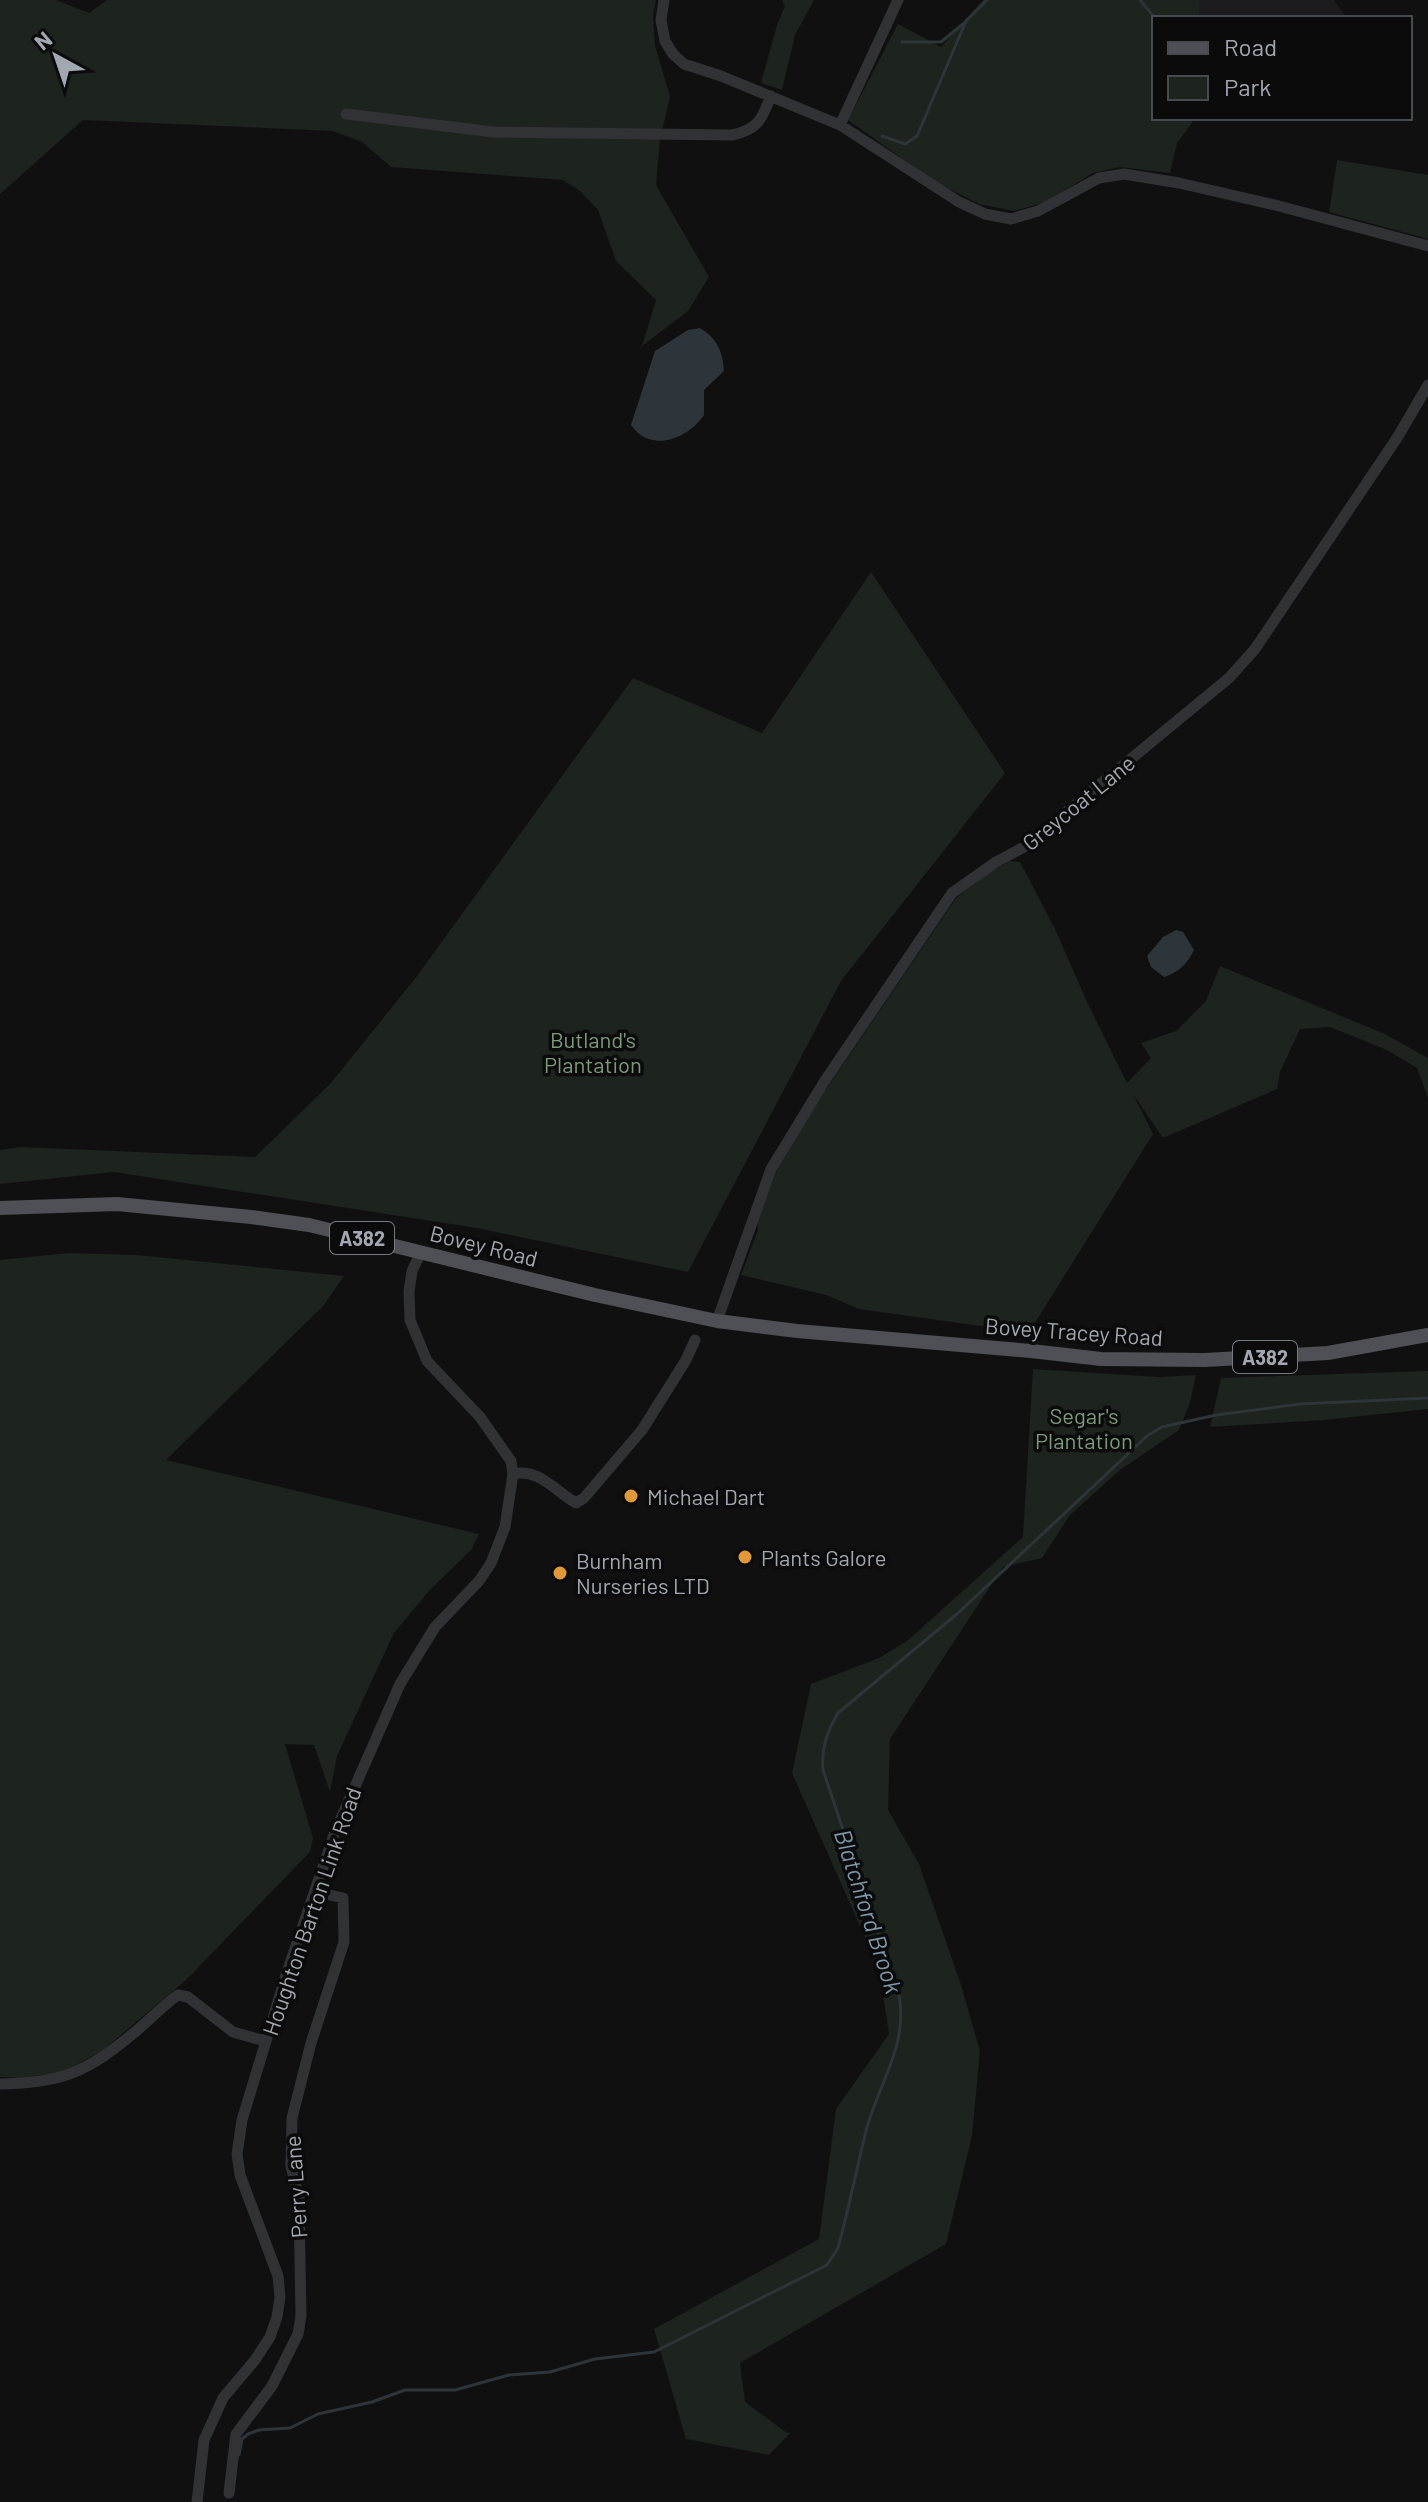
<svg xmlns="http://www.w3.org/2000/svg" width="1428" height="2502" font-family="Barlow,sans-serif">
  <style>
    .built { fill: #1c1c1e }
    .green { fill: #1d231d }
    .water { fill: #2d353a }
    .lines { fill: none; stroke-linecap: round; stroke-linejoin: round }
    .stream { stroke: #2d353a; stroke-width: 3 }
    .minor { stroke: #313236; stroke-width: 11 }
    .major { stroke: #4e5055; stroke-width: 14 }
    .poi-dot { fill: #e09839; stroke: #0b0b0c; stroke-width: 3 }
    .labels { text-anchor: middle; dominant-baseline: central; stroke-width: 7; stroke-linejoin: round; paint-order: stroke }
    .shield { fill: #0b0b0c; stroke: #757980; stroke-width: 2 }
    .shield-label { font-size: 20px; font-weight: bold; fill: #a2a8b1 }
    .street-label { font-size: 22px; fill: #a2a8b1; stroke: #0b0b0c }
    .park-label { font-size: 22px; fill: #7c9a7b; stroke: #0b0b0c }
    .poi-label { font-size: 22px; fill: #a2a8b1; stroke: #0b0b0c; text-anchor: start }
    .water-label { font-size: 24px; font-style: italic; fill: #7c98aa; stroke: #0b0b0c }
  </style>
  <rect width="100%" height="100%" fill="#101011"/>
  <!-- built -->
  <path class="built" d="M1199,0H1334L1347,18H1199Z"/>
  <!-- green -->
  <path class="green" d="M0,0H56L89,13L107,0H656L653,16L655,46L670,96L660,140L656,185L709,277L688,311L642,346L656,300L616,261L598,210L580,191L563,180L391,167L362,142L333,131L83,120L0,194Z
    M782,0H814L795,35L782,90L761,83L777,25L785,6Z
    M983,0H1199V18H1154V118H1191L1192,123L1177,143L1170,173L1120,167L1093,173L1045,202L1014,211L979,204L934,181L848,120L898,24L941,47Z
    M1337,160L1428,175V239L1329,212Z
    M871,572L1005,773L841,981L688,1272L477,1228L114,1172L0,1184V1150L21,1147L255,1157L331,1083L417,976L633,678L762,733Z
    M1010,861L1020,862L1055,929L1088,1004L1127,1083L1151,1058L1141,1043L1176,1031L1206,1001L1220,966L1385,1034L1428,1058V1098L1417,1068L1387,1050L1330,1027L1300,1029L1280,1072L1277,1089L1163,1138L1133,1094L1153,1134L1033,1326L1024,1332L859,1309L826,1295L741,1275L758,1230L757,1218L779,1165L800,1128L956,898L988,873Z
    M68,1253L137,1255L344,1276L324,1305L166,1460L479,1534L471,1550L430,1590L394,1633L337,1756L330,1792L314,1745L285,1744L313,1838L310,1852L186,1980L103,2050L64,2072L19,2078L0,2077V1260Z
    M1033,1369L1159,1377L1196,1375L1190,1403L1179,1430L1120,1470L1070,1515L1042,1558L1003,1567L890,1739L888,1810L919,1864L961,1985L980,2051L972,2136L946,2244L740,2363L745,2402L787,2433L791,2432L769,2455L686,2439L654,2329L819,2239L836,2109L889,2034L879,1969L792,1773L811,1684L879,1658L907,1641L1023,1537Z
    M1428,1371V1409L1324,1420L1210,1427L1221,1378Z"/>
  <!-- water -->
  <path class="water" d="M700,328C717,338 723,352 724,371L704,390V415C687,440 650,453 631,425L655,351L688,330Z
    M1176,930L1183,932L1194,950C1187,964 1179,972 1164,977L1151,967L1147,956L1163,937Z"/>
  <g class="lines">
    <!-- stream -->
    <path class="stream" d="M1140,0L1155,18
      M902,42H941L964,23
      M882,136L905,144L917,136L966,21L987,0
      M239,2455L242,2439L248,2434L259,2430L290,2428L318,2414L372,2402L405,2390H455L509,2375L550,2372L595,2359L654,2352L827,2265L838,2248C849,2208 857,2167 867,2127C880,2082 908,2044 899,1996L823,1770C821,1748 827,1732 838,1713L957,1614L1147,1436L1162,1427L1216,1415L1300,1404L1428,1398"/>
    <!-- minor -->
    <path class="minor" d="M664,0L661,20L665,41L673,54L684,64L721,76L840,125L959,202L985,214L1011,219L1038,211L1099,178L1124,174L1179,183L1279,206L1428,246
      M346,114L494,132L732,135C758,130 762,119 771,96
      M840,125L898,0
      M717,1321L771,1169L824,1082L952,893L996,862L1024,847L1229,678L1255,649L1397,438L1428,385
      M513,1474C539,1468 555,1491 576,1503L584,1498L642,1430L686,1360L695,1340
      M0,2084C63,2083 87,2072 135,2032C150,2020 162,2006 178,1995L188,1997L233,2032L265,2041
      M229,2493L236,2434L272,2386L298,2334L301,2316L299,2199L291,2166L292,2118L311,2043L344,1942L343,1898L316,1892
      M197,2502L204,2440L223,2398L255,2360L270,2337L277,2317L280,2297L278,2276L240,2175L237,2154L242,2120L287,1972L335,1832L400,1684L435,1627L479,1581L491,1563L505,1527L513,1474L511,1461L480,1417L427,1361L410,1320L409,1292L412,1271L421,1252"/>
    <!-- major -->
    <path class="major" d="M0,1208L117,1204L251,1217L309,1225L595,1295L717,1321L797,1331L1031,1351L1101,1359L1205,1360L1328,1353L1428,1335"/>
  </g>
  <!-- markers -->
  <g class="poi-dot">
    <circle cx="631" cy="1496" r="8"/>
    <circle cx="745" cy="1557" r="8"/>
    <circle cx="560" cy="1573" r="8"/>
  </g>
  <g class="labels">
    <!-- shield labels -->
    <g class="shield">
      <rect x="330" y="1222" width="64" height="32" rx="6"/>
      <rect x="1233" y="1341" width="64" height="32" rx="6"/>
    </g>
    <g class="shield-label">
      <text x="362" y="1238">A382</text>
      <text x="1265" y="1357">A382</text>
    </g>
    <!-- street labels -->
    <g class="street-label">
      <text transform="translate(1078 802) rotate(-39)">Greycoat Lane</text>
      <text transform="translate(484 1245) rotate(14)">Bovey Road</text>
      <text transform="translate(1074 1331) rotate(4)">Bovey Tracey Road</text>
      <text transform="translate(311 1911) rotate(-71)">Houghton Barton Link Road</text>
      <text transform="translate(295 2187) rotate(-94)">Perry Lane</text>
    </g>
    <!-- park labels -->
    <g class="park-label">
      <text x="593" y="1039">Butland's<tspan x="593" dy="25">Plantation</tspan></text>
      <text x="1084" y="1415">Segar's<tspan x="1084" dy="25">Plantation</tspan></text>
    </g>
    <!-- poi labels -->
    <g class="poi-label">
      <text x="647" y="1496">Michael Dart</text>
      <text x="761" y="1557">Plants Galore</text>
      <text x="576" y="1560">Burnham<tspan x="576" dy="25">Nurseries LTD</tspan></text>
    </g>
    <!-- water labels -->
    <g class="water-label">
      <text transform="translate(869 1911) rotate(72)">Blatchford Brook</text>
    </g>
  </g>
  <!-- legend -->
  <rect x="1152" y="16" width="260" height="104" fill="#0b0b0c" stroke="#474a4e" stroke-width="2"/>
  <rect x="1168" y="42" width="40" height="12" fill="#4e5055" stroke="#474a4e" stroke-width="2"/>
  <text x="1224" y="56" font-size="24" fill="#a2a8b1">Road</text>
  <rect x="1168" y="76" width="40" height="24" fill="#1d231d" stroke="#474a4e" stroke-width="2"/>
  <text x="1224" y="96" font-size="24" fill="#a2a8b1">Park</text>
  <!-- north arrow -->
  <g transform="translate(56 56) rotate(320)" stroke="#0b0b0c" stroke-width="6" paint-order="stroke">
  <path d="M0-6L14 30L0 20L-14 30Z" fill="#a2a8b1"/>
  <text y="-12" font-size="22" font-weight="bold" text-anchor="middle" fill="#a2a8b1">N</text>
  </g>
</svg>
